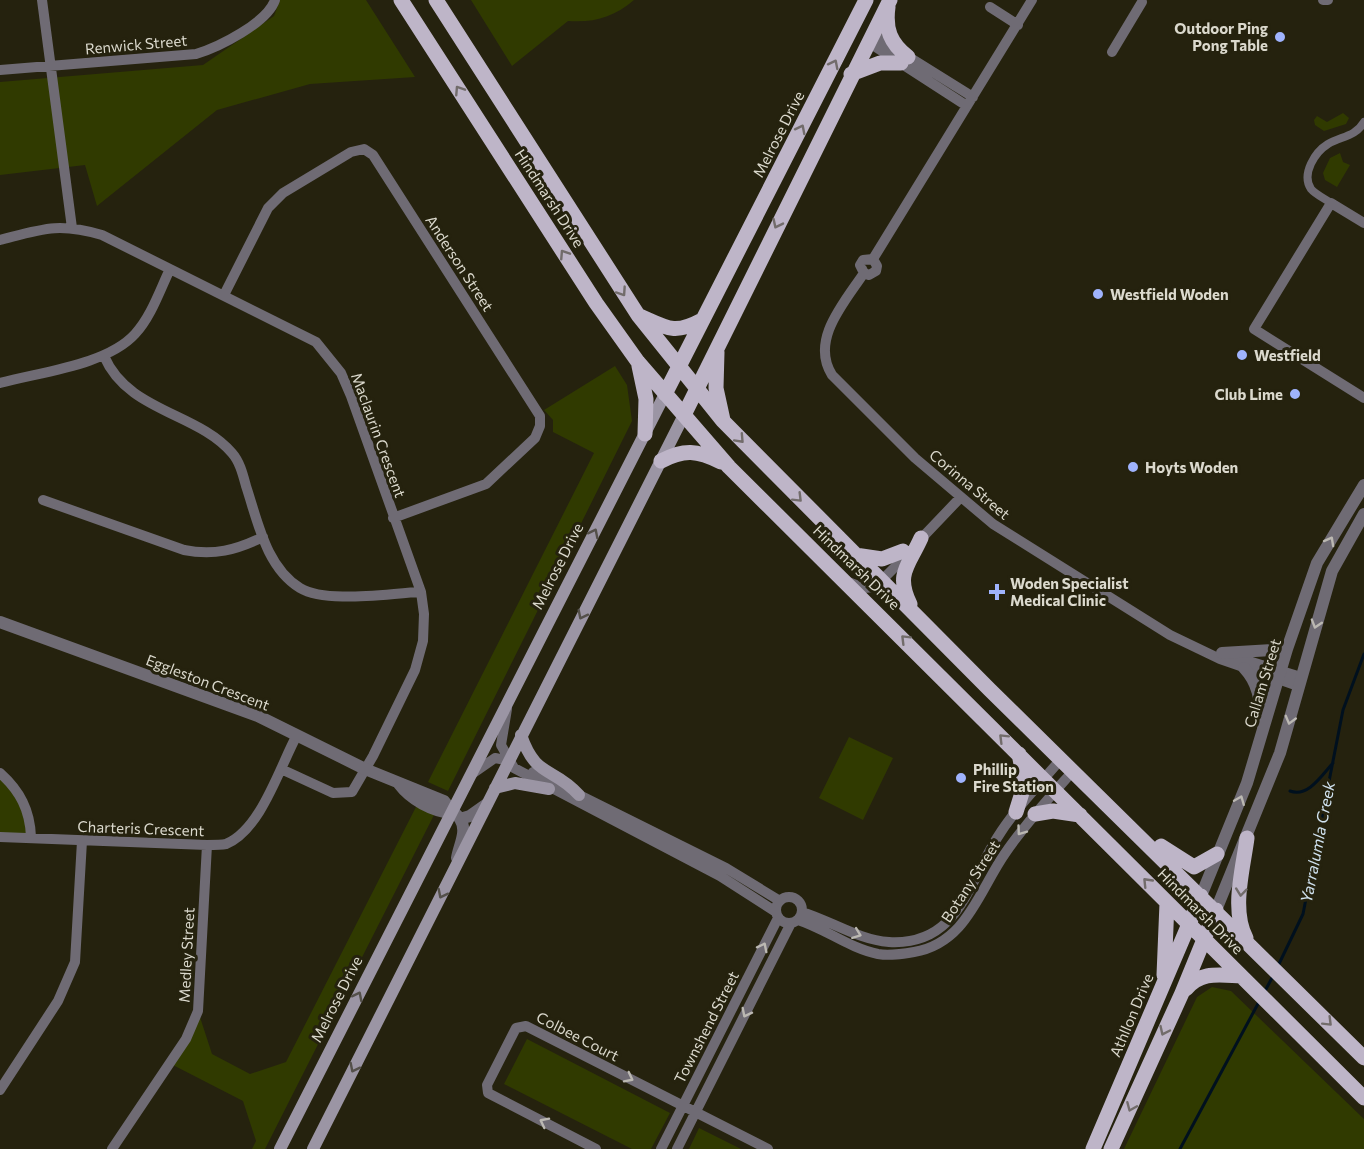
<svg xmlns="http://www.w3.org/2000/svg" width="1364" height="1149" font-family="Commissioner,sans-serif">
  <style>
    .green { fill: #303a00 }
    .lines { fill: none; stroke-linecap: round; stroke-linejoin: round }
    .stream { stroke: #00101e; stroke-width: 3 }
    .pedestrian { stroke: #6f6b74; stroke-width: 8 }
    .minor { stroke: #6f6b74; stroke-width: 10 }
    .tertiary { stroke: #6f6b74; stroke-width: 12 }
    .secondary { stroke: #9b95a4; stroke-width: 12 }
    .primary { stroke: #beb5c8; stroke-width: 15 }
    .oneway { stroke: #726c6b }
    .oneway2 { stroke: #54504a }
    .oneway3 { stroke: #bbb8b2 }
    .poi-dot { fill: #9fb3fd; stroke: #25220e; stroke-width: 2 }
    .labels { text-anchor: middle; dominant-baseline: central; stroke-width: 6; stroke-linejoin: round; paint-order: stroke }
    .poi-label { font-size: 15px; font-weight: bold; fill: #dbd9cd; stroke: #25220e; text-anchor: start }
    .street-label { font-size: 15px; fill: #dbd9cd; stroke: #25220e }
    .water-label { font-size: 16px; font-style: italic; fill: #d1e3f0; stroke: #25220e }
  </style>
  <rect width="100%" height="100%" fill="#25220e"/>
  <!-- green -->
  <path class="green" d="M280,0H366L415,77L310,84L217,110L97,206L85,165L0,175V82L203,65L274,16Z
    M471,0H634C614,17 594,23 568,21L512,66Z
    M1343,113L1349,118L1346,124L1324,131L1315,125L1314,120L1317,116L1327,122Z
    M1340,153L1343,162L1350,165L1337,187L1325,180L1323,173L1330,158Z
    M615,366L627,385L632,421L448,791L428,782L594,453L553,432V420L544,410Z
    M849,737L893,758L863,820L819,798Z
    M0,773L22,796L31,837H0Z
    M418,803L434,815L265,1149H252L256,1141L243,1101L169,1063L198,1011L212,1054L250,1074L286,1062Z
    M1212,987L1231,991L1364,1119V1149H1124L1197,997Z
    M527,1039L670,1113L651,1149H632L504,1084Z
    M699,1128L741,1149H689Z"/>
  <g class="lines">
    <!-- stream -->
    <path class="stream" d="M1290,791C1308,798 1322,775 1333,763
      M1277,968L1303,914L1343,710L1364,654
      M1265,991L1273,976
      M1180,1149L1260,1000"/>
    <!-- pedestrian -->
    <path class="pedestrian" d="M1331,203C1325,199 1315,194 1311,189C1301,174 1315,152 1328,144C1342,136 1355,137 1364,122"/>
    <!-- minor -->
    <path class="minor" d="M42,0L72,228
      M1323,0H1328
      M990,7L1018,25
      M872,34L973,97
      M868,42L967,106
      M1112,52L1142,2
      M0,70L196,54C219,47 267,23 275,0
      M1364,223L1331,203L1254,329L1364,398
      M0,240C42,229 58,222 102,235L316,342L341,373L351,396L421,592L424,614L423,641L415,670L373,756L352,792L333,793L281,769
      M873,259L1032,0
      M864,273C844,303 810,340 832,375L915,458L993,524L1170,635L1220,659L1298,686
      M864,273L869,275L876,271L877,266L873,259
      M864,273L860,265L863,260L873,259
      M224,295L268,208L283,193L351,152L364,149L373,155L540,416V426L535,438L486,484L393,518
      M104,356C128,412 197,412 232,453C240,462 243,475 246,486C258,522 266,567 300,588C327,604 389,593 421,592
      M0,383C40,372 107,365 135,334C151,317 160,290 170,269
      M43,500L184,550C214,556 236,550 263,537
      M918,542L959,499
      M848,582L864,588L875,587L908,554
      M1226,654L1301,677
      M507,709L501,745L514,768L720,876L776,912
      M533,772L726,868L780,901
      M0,773C20,791 30,810 31,837
      M472,774L495,758L511,761
      M0,837L207,845C213,845 221,845 226,844C261,830 280,766 297,735
      M776 910a13 13 0 1 1 26 0a13 13 0 1 1-26 0Z
      M802,912C831,921 859,940 889,942C958,946 968,884 997,838C1015,809 1039,785 1061,759
      M798,920C826,929 849,948 878,954C890,956 902,954 914,952C967,943 979,890 1006,852C1026,823 1050,797 1073,771
      M0,1090L58,1001L75,962L82,841
      M112,1149L186,1039L198,1011L207,845
      M596,1149L488,1093L487,1085L516,1028L526,1026L768,1149
      M661,1149L778,918
      M677,1149L791,923"/>
    <!-- tertiary -->
    <path class="tertiary" d="M0,622L258,716L365,769L444,801C449,808 456,813 460,819C468,831 459,845 457,858
      M1222,653L1287,649
      M1244,668C1260,685 1260,703 1262,724
      M399,784C411,800 432,811 451,813
      M460,819L470,816L487,804
      M1201,896L1247,783L1287,649L1317,563L1364,485
      M1216,910L1280,753L1332,571L1364,514"/>
    <!-- secondary -->
    <path class="secondary" d="M521,735C536,779 553,766 579,795
      M495,788L515,783L549,789
      M280,1149L665,394
      M313,1149L684,415"/>
    <!-- primary -->
    <path class="primary" d="M401,0L596,303L638,362L729,467L1364,1098
      M436,0L638,315L723,421L990,690L1364,1058
      M888,7C885,29 890,43 908,57
      M851,74L880,63H901
      M640,316C667,328 674,335 702,320
      M717,352L716,388L723,420
      M639,366L646,399L645,434
      M665,394L866,0
      M684,415L890,0
      M661,461C684,449 697,450 721,462
      M855,555L882,559L903,551
      M910,604C895,574 909,565 921,538
      M1016,812L1025,783L1019,754
      M1035,814L1053,811L1080,815
      M1161,846L1194,867L1217,854
      M1246,938C1231,910 1243,869 1247,838
      M1164,975L1167,903
      M1186,989C1201,971 1219,975 1241,976
      M1093,1149L1201,896
      M1111,1149L1182,993L1216,910"/>
  </g>
  <!-- one-way arrows -->
  <defs><path id="oneway-chevron" d="M-2-3.5L2.5 0L-2 3.5" fill="none" stroke-width="1.6" stroke-linecap="round" stroke-linejoin="round" transform="scale(1.5)"/></defs>
  <g class="oneway">
    <use href="#oneway-chevron" transform="translate(834 64) rotate(-63)"/>
    <use href="#oneway-chevron" transform="translate(459 90) rotate(-123)"/>
    <use href="#oneway-chevron" transform="translate(801 129) rotate(-63)"/>
    <use href="#oneway-chevron" transform="translate(777 224) rotate(116)"/>
    <use href="#oneway-chevron" transform="translate(564 254) rotate(-123)"/>
    <use href="#oneway-chevron" transform="translate(622 292) rotate(56)"/>
    <use href="#oneway-chevron" transform="translate(740 439) rotate(47)"/>
    <use href="#oneway-chevron" transform="translate(798 498) rotate(45)"/>
    <use href="#oneway-chevron" transform="translate(905 639) rotate(-135)"/>
    <use href="#oneway-chevron" transform="translate(1003 738) rotate(-135)"/>
    <use href="#oneway-chevron" transform="translate(1147 882) rotate(-134)"/>
    <use href="#oneway-chevron" transform="translate(1241 892) rotate(96)"/>
    <use href="#oneway-chevron" transform="translate(1328 1022) rotate(45)"/>
    <use href="#oneway-chevron" transform="translate(1164 1031) rotate(115)"/>
    <use href="#oneway-chevron" transform="translate(1131 1107) rotate(113)"/>
  </g>
  <g class="oneway2">
    <use href="#oneway-chevron" transform="translate(594 533) rotate(-63)"/>
    <use href="#oneway-chevron" transform="translate(582 615) rotate(117)"/>
    <use href="#oneway-chevron" transform="translate(442 894) rotate(117)"/>
    <use href="#oneway-chevron" transform="translate(358 996) rotate(-63)"/>
    <use href="#oneway-chevron" transform="translate(354 1068) rotate(117)"/>
  </g>
  <g class="oneway3">
    <use href="#oneway-chevron" transform="translate(1330 541) rotate(-61)"/>
    <use href="#oneway-chevron" transform="translate(1316 624) rotate(107)"/>
    <use href="#oneway-chevron" transform="translate(1290 720) rotate(105)"/>
    <use href="#oneway-chevron" transform="translate(1240 800) rotate(-68)"/>
    <use href="#oneway-chevron" transform="translate(1021 831) rotate(126)"/>
    <use href="#oneway-chevron" transform="translate(857 934) rotate(21)"/>
    <use href="#oneway-chevron" transform="translate(763 947) rotate(-63)"/>
    <use href="#oneway-chevron" transform="translate(746 1013) rotate(117)"/>
    <use href="#oneway-chevron" transform="translate(629 1078) rotate(27)"/>
    <use href="#oneway-chevron" transform="translate(544 1122) rotate(-153)"/>
  </g>
  <!-- markers -->
  <g class="poi-dot">
    <circle cx="1280" cy="37" r="6"/>
    <circle cx="1098" cy="294" r="6"/>
    <circle cx="1242" cy="355" r="6"/>
    <circle cx="1295" cy="394" r="6"/>
    <circle cx="1133" cy="467" r="6"/>
    <path d="M994 583h6v6h6v6h-6v6h-6v-6h-6v-6h6z"/>
    <circle cx="961" cy="778" r="6"/>
  </g>
  <g class="labels">
    <!-- poi labels -->
    <g class="poi-label">
      <text x="1268" y="28" text-anchor="end">Outdoor Ping<tspan x="1268" dy="17">Pong Table</tspan></text>
      <text x="1110" y="294">Westfield Woden</text>
      <text x="1254" y="355">Westfield</text>
      <text x="1283" y="394" text-anchor="end">Club Lime</text>
      <text x="1145" y="467">Hoyts Woden</text>
      <text x="1010" y="583">Woden Specialist<tspan x="1010" dy="17">Medical Clinic</tspan></text>
      <text x="973" y="769">Phillip<tspan x="973" dy="17">Fire Station</tspan></text>
    </g>
    <!-- street labels -->
    <g class="street-label">
      <text transform="translate(136 44) rotate(-5)">Renwick Street</text>
      <text transform="translate(778 134) rotate(-63)">Melrose Drive</text>
      <text transform="translate(550 198) rotate(57)">Hindmarsh Drive</text>
      <text transform="translate(460 263) rotate(57)">Anderson Street</text>
      <text transform="translate(379 435) rotate(70)">Maclaurin Crescent</text>
      <text transform="translate(970 484) rotate(40)">Corinna Street</text>
      <text transform="translate(557 566) rotate(-63)">Melrose Drive</text>
      <text transform="translate(857 567) rotate(44)">Hindmarsh Drive</text>
      <text transform="translate(208 682) rotate(21)">Eggleston Crescent</text>
      <text transform="translate(1262 683) rotate(-73)">Callam Street</text>
      <text transform="translate(141 828) rotate(2)">Charteris Crescent</text>
      <text transform="translate(970 881) rotate(-57)">Botany Street</text>
      <text transform="translate(1201 911) rotate(45)">Hindmarsh Drive</text>
      <text transform="translate(186 955) rotate(-87)">Medley Street</text>
      <text transform="translate(336 999) rotate(-63)">Melrose Drive</text>
      <text transform="translate(1131 1015) rotate(-67)">Athllon Drive</text>
      <text transform="translate(706 1027) rotate(-63)">Townshend Street</text>
      <text transform="translate(578 1036) rotate(27)">Colbee Court</text>
    </g>
    <!-- water labels -->
    <g class="water-label">
      <text transform="translate(1317 842) rotate(-79)">Yarralumla Creek</text>
    </g>
  </g>
</svg>
